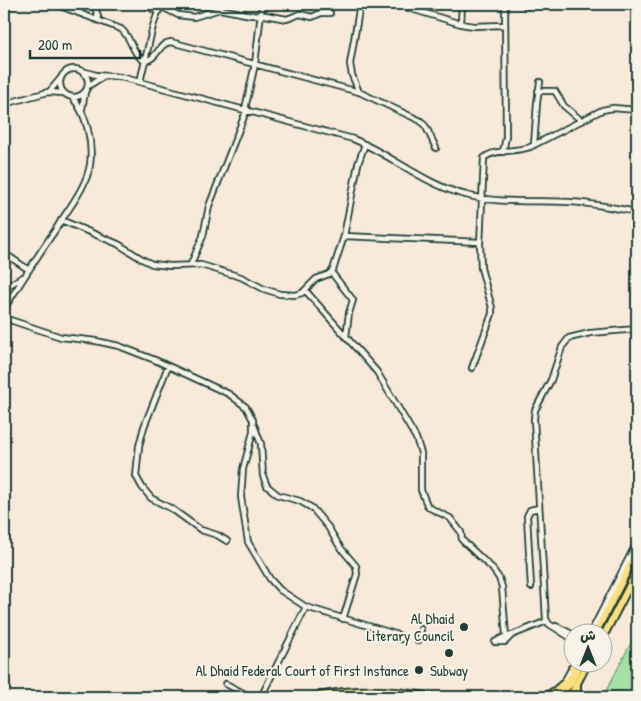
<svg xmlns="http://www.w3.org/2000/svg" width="641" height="701" font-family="'Patrick Hand','Playpen Sans Arabic',sans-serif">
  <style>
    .green { fill: #a5e0a6; stroke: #628e6d }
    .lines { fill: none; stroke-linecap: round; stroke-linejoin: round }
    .minor-casing { stroke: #1f3d34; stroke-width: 8 }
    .highway-casing { stroke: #1f3d34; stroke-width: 10 }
    .minor { stroke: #f7f3e8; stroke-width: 4.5 }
    .highway { stroke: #fce080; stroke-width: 6 }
    .poi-dot { fill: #1f3d34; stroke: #f7f3e8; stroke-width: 2 }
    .labels { text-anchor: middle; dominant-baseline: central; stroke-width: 4; stroke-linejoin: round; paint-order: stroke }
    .poi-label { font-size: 15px; fill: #1f3d34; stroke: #f7f3e8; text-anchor: end }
  </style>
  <rect width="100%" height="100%" fill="#f7eadb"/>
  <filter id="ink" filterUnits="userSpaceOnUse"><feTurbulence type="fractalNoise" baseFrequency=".02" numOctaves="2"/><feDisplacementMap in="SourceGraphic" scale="10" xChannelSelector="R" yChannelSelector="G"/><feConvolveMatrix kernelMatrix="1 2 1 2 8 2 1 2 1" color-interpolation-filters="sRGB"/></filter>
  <g filter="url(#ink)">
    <!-- green -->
    <path class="green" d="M637,631V697H603Z"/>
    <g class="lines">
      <defs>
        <path id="minor" d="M55,4L121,29C132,38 132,55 145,61C158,59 158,43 171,42L359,92L421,121L426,127L436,148
          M94,4L99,20
          M146,4L154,10L164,8L178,15L194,17L220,9L251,15H265L287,19L300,14L312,17L321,13H330
          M395,4L461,24L474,26L505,25
          M526,4V6
          M79,11L87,4
          M461,24L462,4
          M60 83a14 14 0 1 1 28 0a14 14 0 1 1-28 0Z
          M79,70L96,75L121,77L353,139C392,155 425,185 466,195C499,204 535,200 569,202C592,203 615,208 637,212
          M140,82L153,26L161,4
          M88,86L104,76
          M538,91H555L564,106L582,121
          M49,92L60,79
          M359,92L352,75L350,64L360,4
          M4,104L48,92L63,93
          M82,109L85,92
          M245,109L255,64L262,4
          M534,145L537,103L540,82
          M503,152L506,137L505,4
          M61,220L118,244L142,259L152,264L171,266L201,265L241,277L264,289L280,294L295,295L302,293L316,279L329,274L333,270L344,236L358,164L365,144
          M344,236L480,242
          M4,253L29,270
          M191,264L203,236L209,206L247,109
          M331,272L353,300L349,313L346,337
          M4,288L23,277
          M305,290L377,372L416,438L421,453V490L427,505L430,508L450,518L461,532L462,540L482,559L491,567L499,578L502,587L506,636
          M4,309C21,282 38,255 56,229C68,209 86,188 90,165C93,143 87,114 72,97
          M4,318L61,337L96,341L119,346L155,360L229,394L246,407L253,420V432L243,469L241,497L248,542L270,579L280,590L306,607L398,635L401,639
          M168,366L144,427L139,446L136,476L142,487L151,498L172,509L201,530L217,535L227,541
          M472,368L492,314V308L481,268L480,244L484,158C493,149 517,152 530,147L602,110L613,108L637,110
          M254,425L261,444L263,476L267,486L278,495L300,501L312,508L328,527L340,547L356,566L357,574L343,619
          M531,587L527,516L530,510L539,508
          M556,626L574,635
          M590,634L637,542
          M574,640L549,624L546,619L534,419L535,410L551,380L562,347L569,338L590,333L637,329
          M418,641L421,629
          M495,642L502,638L512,635L547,621
          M495,642H505L512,635
          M565,680L574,664
          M226,684L251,697
          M261,697L306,607"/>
        <path id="highway" d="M595,634L637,552
          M604,635L637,571
          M315,697C356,688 390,689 431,697
          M357,697H390
          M545,697L556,690L574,674L572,668
          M558,697L570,684L580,664
          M570,697L587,664
          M577,697V684"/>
      </defs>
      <!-- minor casing -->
      <use href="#minor" class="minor-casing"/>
      <!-- highway casing -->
      <use href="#highway" class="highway-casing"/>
      <!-- minor -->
      <use href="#minor" class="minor"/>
      <!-- highway -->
      <use href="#highway" class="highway"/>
    </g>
  </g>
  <!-- markers -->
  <g class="poi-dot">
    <circle cx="464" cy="627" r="5"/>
    <circle cx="449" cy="653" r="5"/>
    <circle cx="419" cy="670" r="5"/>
  </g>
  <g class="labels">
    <!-- poi labels -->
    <g class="poi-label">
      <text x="454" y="618">Al Dhaid<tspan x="454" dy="17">Literary Council</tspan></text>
      <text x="409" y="670">Al Dhaid Federal Court of First Instance</text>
      <text x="449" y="670" text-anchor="middle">Subway</text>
    </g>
  </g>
  <!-- margin -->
  <rect width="641" height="701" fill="none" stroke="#f7f3e8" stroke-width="20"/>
  <rect x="10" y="10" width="621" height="681" fill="none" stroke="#1f3d34" stroke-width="2" filter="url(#ink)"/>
  <!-- north arrow -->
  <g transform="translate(588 648)"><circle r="24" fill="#f7f3e8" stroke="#a1aaa0"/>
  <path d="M0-4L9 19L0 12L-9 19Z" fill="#1f3d34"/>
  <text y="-8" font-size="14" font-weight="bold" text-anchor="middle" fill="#1f3d34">ش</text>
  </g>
  <!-- scale -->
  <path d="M30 50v8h110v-8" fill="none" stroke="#1f3d34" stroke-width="2.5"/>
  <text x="38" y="50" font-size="15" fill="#1f3d34" stroke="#f7f3e8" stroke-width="4" paint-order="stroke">200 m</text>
</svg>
